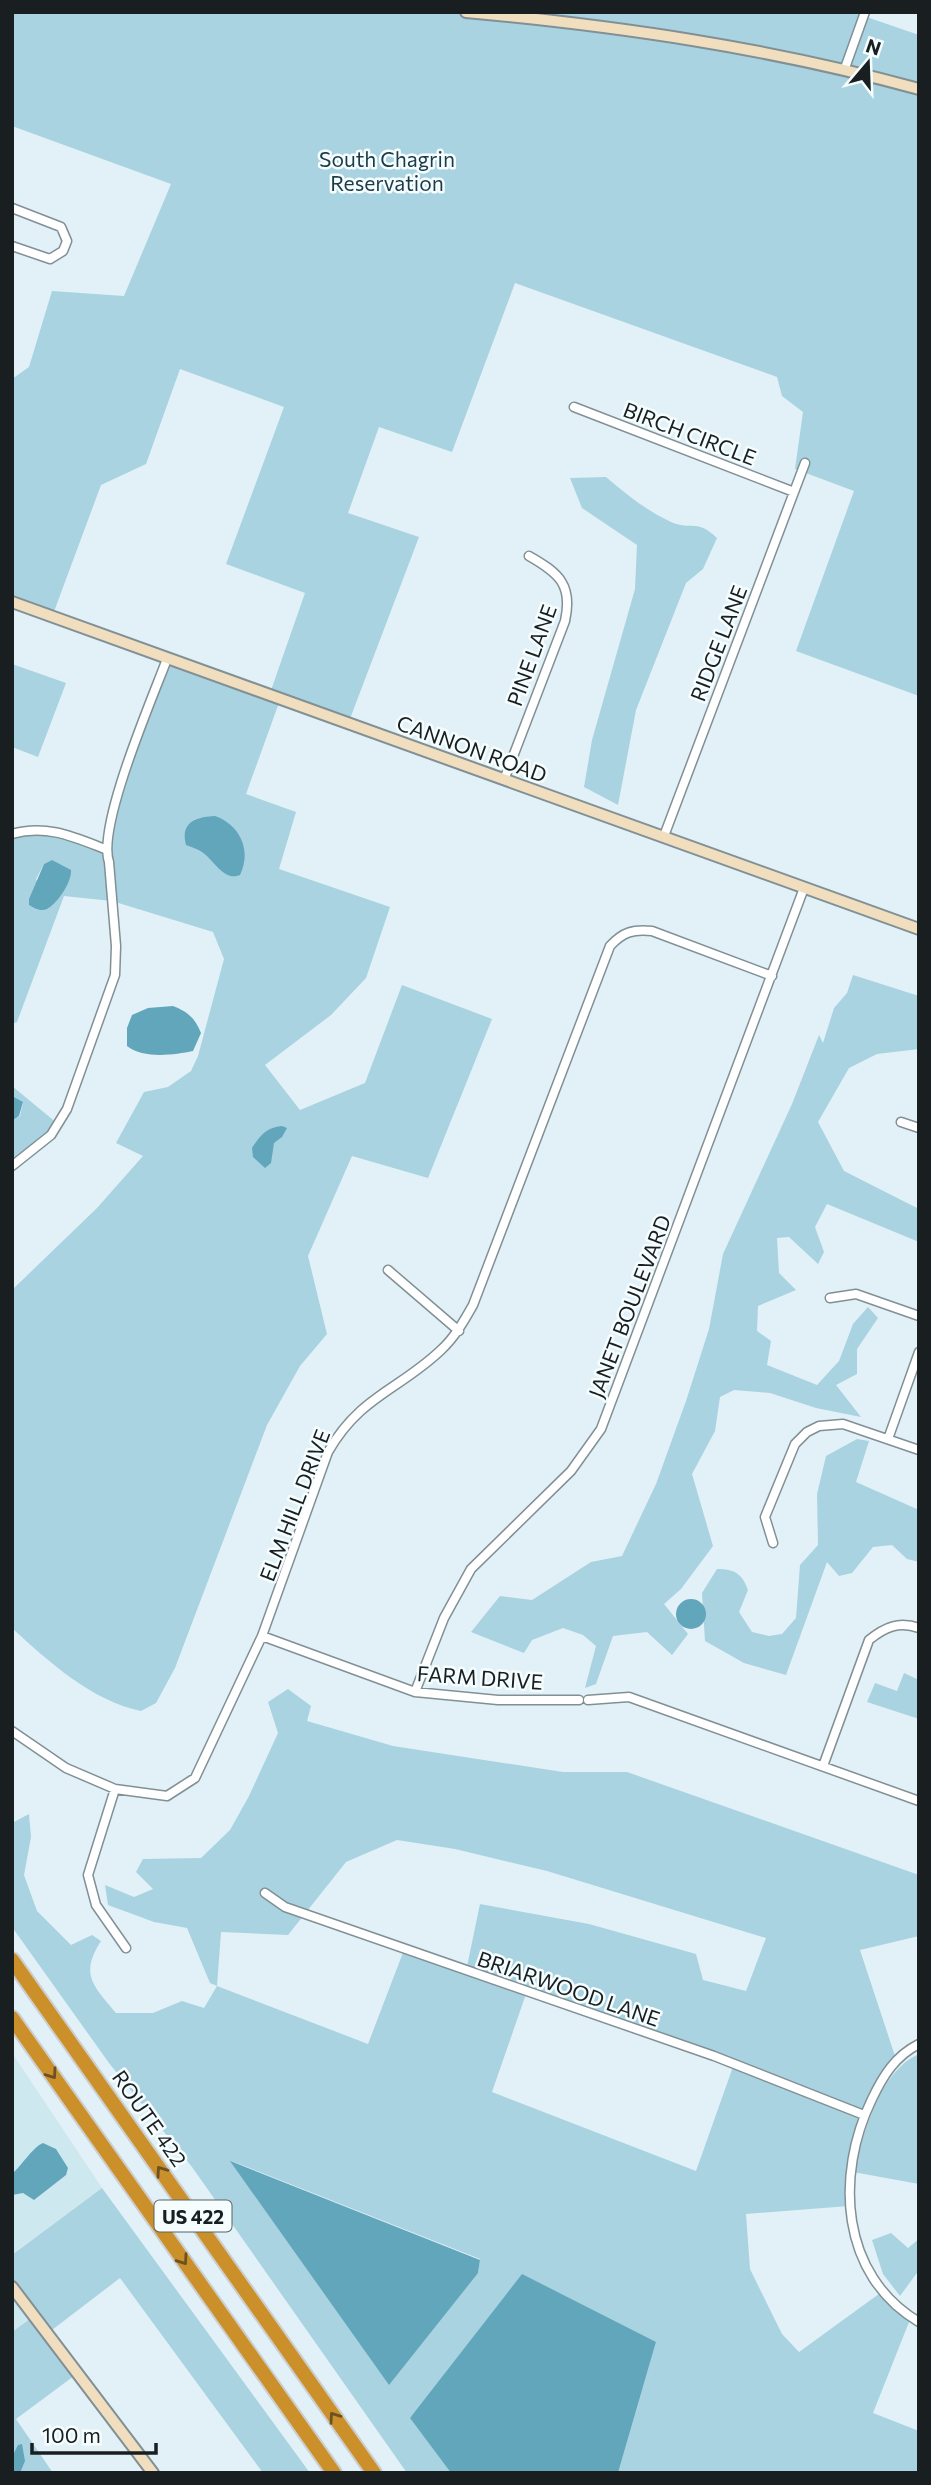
<svg xmlns="http://www.w3.org/2000/svg" width="931" height="2485" font-family="Commissioner,sans-serif">
  <style>
    .built { fill: #cee8f0 }
    .green { fill: #a9d3e1; fill-rule: evenodd }
    .water { fill: #62a6bb }
    .lines { fill: none; stroke-linecap: round; stroke-linejoin: round }
    .street-casing { stroke: #819095; stroke-width: 11 }
    .secondary-casing { stroke: #819095; stroke-width: 14 }
    .highway-casing { stroke: #cccece; stroke-width: 18 }
    .street { stroke: #fff; stroke-width: 8 }
    .secondary { stroke: #f0debf; stroke-width: 10 }
    .highway { stroke: #cc902a; stroke-width: 14 }
    .oneway { stroke: #6a5225 }
    .labels { text-anchor: middle; dominant-baseline: central; stroke-width: 5; stroke-linejoin: round; paint-order: stroke }
    .shield { fill: #f6fdff; stroke: #5b6264; stroke-width: 2 }
    .shield-label { font-size: 19px; font-weight: bold; fill: #191f21 }
    .park-label { font-size: 21px; fill: #1b3c46; stroke: #f6fdff }
    .street-label { font-size: 21px; fill: #191f21; stroke: #f6fdff }
  </style>
  <rect width="100%" height="100%" fill="#e1f1f7"/>
  <!-- built -->
  <path class="built" d="M12,2053L102,2188L12,2255Z
    M12,2287L34,2316L12,2332Z"/>
  <!-- green -->
  <path class="green" d="M12,12H852L919,35V696L796,651L854,491L795,469L803,412L782,396L777,377L515,283L452,452L379,427L348,513L419,537L348,724L280,700L246,794L296,812L279,869L390,907L366,978L331,1015L265,1065L300,1110L365,1083L402,985L492,1019L428,1178L352,1156L308,1256L327,1334L300,1366L267,1425L175,1668L156,1703L141,1711C92,1701 49,1662 12,1628V1290L97,1208L143,1156L116,1143L144,1092L168,1087L191,1071L198,1056L224,959L213,932L112,901L64,896L17,1022L12,1024V834L29,829L105,849L110,820L168,663L269,696L305,593L226,564L284,407L180,369L146,464L101,485L52,617L12,602V379L29,367L52,291L124,296L171,184L12,126ZM52,860L61,894L48,909L36,879L44,864Z
    M606,477C626,494 647,511 671,522C692,531 696,518 717,538L703,569L686,583L636,710L618,805L584,787L592,740L635,589L637,545L582,508L570,478Z
    M12,664L66,683L38,757L12,747Z
    M853,975L919,996V1049L877,1054L849,1068L818,1122L844,1171L919,1209V1242L827,1204L815,1227L824,1252L818,1264L789,1237L777,1238L779,1273L796,1290L758,1306L757,1331L771,1341L767,1365L817,1385L839,1361L853,1324L868,1307L878,1318L857,1349V1374L836,1385L861,1417L816,1408L770,1393L734,1390L720,1397L715,1431L692,1474L713,1546L681,1589L664,1604L688,1634L672,1655L647,1632L613,1636L596,1684L585,1688L596,1646L583,1635L563,1628L532,1640L524,1653L471,1632L500,1596L532,1600L591,1562L622,1556L656,1484L686,1401L709,1329L723,1254L792,1104L819,1035L823,1043L834,1008L847,993Z
    M12,1086L58,1124L12,1166V1121L20,1116L23,1103L12,1096Z
    M857,1439L869,1441L856,1482L919,1510V1562L907,1559L892,1545L873,1547L852,1573L839,1576L827,1562L786,1675L744,1663L705,1641L702,1593L717,1569C734,1569 742,1573 748,1590L739,1612L752,1632L769,1636L782,1634L796,1618L800,1565L818,1545L817,1494L826,1456Z
    M904,1673L919,1680V1719L867,1702L875,1683L897,1691Z
    M288,1689L311,1706L307,1721L393,1746L563,1772H627L919,1875V1936L860,1950L896,2059L864,2115L849,2206L746,2214L750,2269L782,2334L799,2352L883,2291L911,2317L873,2413L919,2431V2473H618L656,2342L410,2417L451,2473H407L192,2167L109,2063L12,1927V1823L29,1814L31,1837L24,1875L37,1911L71,1945L92,1935L101,1941C79,1975 94,1986 116,2013H153L182,2001L204,2008L217,1986L210,1983L187,1928L154,1922L108,1905L105,1885L134,1897L153,1889L136,1872L143,1859L201,1858L230,1830L249,1796L278,1733L268,1702ZM397,1840L455,1849L547,1871L766,1938L746,1991L703,1980L696,1954L589,1924L480,1904L466,1971L404,1950L368,2044L217,1986L221,1932L288,1935L346,1862ZM526,1994L734,2064L696,2171L492,2092ZM232,2161L480,2259L478,2273Z
    M919,2054V2184L853,2172C865,2132 878,2072 919,2054Z
    M102,2188L310,2473H263L120,2278L48,2333L78,2373L16,2419L53,2473H12V2332L34,2316L12,2287V2255Z
    M891,2233L908,2248L919,2239V2270L900,2296L883,2274L872,2240Z"/>
  <!-- water -->
  <path class="water" d="M215,816C240,825 252,850 240,875C224,882 214,860 202,852C198,849 191,847 186,845C180,822 196,817 215,816Z
    M52,860L71,870C72,882 57,904 47,909C41,912 34,908 29,905V899L44,864Z
    M173,1006C188,1012 195,1018 201,1033L193,1051C174,1055 143,1059 127,1046V1028L132,1015L148,1008Z
    M12,1096L23,1102L19,1116L12,1121Z
    M282,1126L287,1128L282,1137L274,1143L271,1163L265,1168L253,1157L252,1148C260,1136 266,1127 282,1126Z
    M676 1614a15 15 0 1 1 30 0a15 15 0 1 1-30 0Z
    M43,2143L56,2149L68,2168L66,2175L34,2200L23,2193L12,2195V2174C22,2165 33,2147 43,2143Z
    M230,2161L480,2260L478,2273L389,2385Z
    M522,2274L656,2342L618,2473H451L410,2418Z
    M22,2444L25,2461L20,2473H12V2457L18,2445Z"/>
  <g class="lines">
    <defs>
      <path id="street" d="M845,68L865,12
        M12,208L61,227L67,241L63,251L50,259L12,246
        M574,407L794,492
        M504,780L565,621C573,585 559,573 529,556
        M12,834C46,824 74,837 105,849
        M664,836L805,463
        M901,1122L919,1128
        M12,1166L51,1135L67,1109L115,975L116,946L109,862C97,826 152,699 167,659
        M388,1270L459,1331
        M830,1298L856,1294L919,1316
        M888,1439L919,1352
        M773,1543L765,1517L795,1444L807,1432L819,1426L843,1424L919,1450
        M262,1636L415,1692L498,1700H579
        M415,1692L444,1618L471,1569L571,1471L601,1429L804,888
        M588,1700L629,1697L919,1801
        M12,1731L66,1768L115,1789L167,1796L195,1778L262,1636L328,1452C360,1396 399,1390 441,1350C455,1337 464,1321 473,1305L610,946C623,932 633,929 652,931L772,976
        M823,1766L869,1640C885,1627 899,1621 919,1628
        M115,1789L88,1875L96,1905L126,1948
        M265,1893L285,1907L714,2056L864,2115
        M919,2044C895,2056 883,2076 872,2099C835,2175 840,2275 919,2322"/>
      <path id="secondary" d="M466,12C619,26 770,48 919,89
        M12,602L919,929
        M12,2287L153,2473"/>
      <path id="highway" d="M12,1960L374,2473
        M12,2018L334,2473"/>
    </defs>
    <!-- street casing -->
    <use href="#street" class="street-casing"/>
    <!-- secondary casing -->
    <use href="#secondary" class="secondary-casing"/>
    <!-- highway casing -->
    <use href="#highway" class="highway-casing"/>
    <!-- street -->
    <use href="#street" class="street"/>
    <!-- secondary -->
    <use href="#secondary" class="secondary"/>
    <!-- highway -->
    <use href="#highway" class="highway"/>
  </g>
  <!-- one-way arrows -->
  <defs><path id="oneway-chevron" d="M-2-3.5L2.5 0L-2 3.5" fill="none" stroke-width="1.6" stroke-linecap="round" stroke-linejoin="round" transform="scale(1.75)"/></defs>
  <g class="oneway">
    <use href="#oneway-chevron" transform="translate(52 2074) rotate(55)"/>
    <use href="#oneway-chevron" transform="translate(161 2171) rotate(-125)"/>
    <use href="#oneway-chevron" transform="translate(183 2260) rotate(55)"/>
    <use href="#oneway-chevron" transform="translate(334 2417) rotate(-125)"/>
  </g>
  <g class="labels">
    <!-- shield labels -->
    <rect class="shield" x="154.5" y="2200.5" width="77" height="31" rx="5"/>
    <g class="shield-label">
      <text x="193" y="2216">US 422</text>
    </g>
    <!-- park labels -->
    <g class="park-label">
      <text x="387" y="158">South Chagrin<tspan x="387" dy="24">Reservation</tspan></text>
    </g>
    <!-- street labels -->
    <g class="street-label">
      <text transform="translate(690 433) rotate(21)">BIRCH CIRCLE</text>
      <text transform="translate(718 643) rotate(-69)">RIDGE LANE</text>
      <text transform="translate(531 655) rotate(-70)">PINE LANE</text>
      <text transform="translate(472 748) rotate(20)">CANNON ROAD</text>
      <text transform="translate(629 1306) rotate(-69)">JANET BOULEVARD</text>
      <text transform="translate(294 1505) rotate(-69)">ELM HILL DRIVE</text>
      <text transform="translate(480 1677) rotate(4)">FARM DRIVE</text>
      <text transform="translate(569 1988) rotate(19)">BRIARWOOD LANE</text>
      <text transform="translate(150 2118) rotate(55)">ROUTE 422</text>
    </g>
  </g>
  <!-- border -->
  <rect width="931" height="2485" fill="none" stroke="#191f21" stroke-width="28"/>
  <!-- north arrow -->
  <g transform="translate(868 63) rotate(19)" stroke="#f6fdff" stroke-width="5" paint-order="stroke">
  <path d="M0-5L12 26L0 18L-12 26Z" fill="#191f21"/>
  <text y="-10" font-size="19" font-weight="bold" text-anchor="middle" fill="#191f21">N</text>
  </g>
  <!-- scale -->
  <path d="M32 2443v10h124v-10" fill="none" stroke="#191f21" stroke-width="3.5"/>
  <text x="42" y="2443" font-size="21" fill="#191f21" stroke="#f6fdff" stroke-width="5" paint-order="stroke">100 m</text>
</svg>
